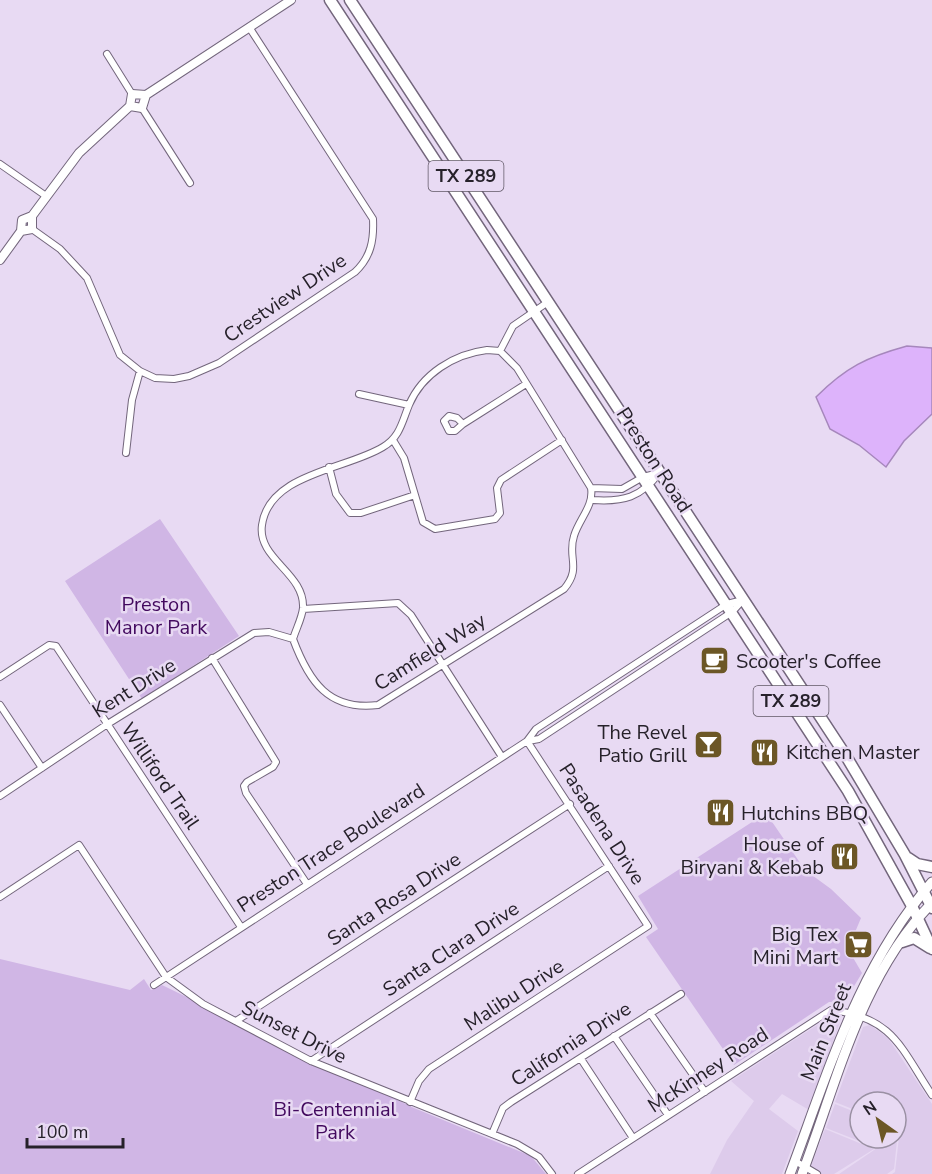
<svg xmlns="http://www.w3.org/2000/svg" width="932" height="1174" font-family="'Nunito Sans',sans-serif">
  <style>
    .built { fill: #ddcbeb }
    .green { fill: #d0b6e5 }
    .water { fill: #ddb3fb; stroke: #a687bc; stroke-width: 1.5 }
    .lines { fill: none; stroke-linecap: round; stroke-linejoin: round }
    .minor-casing { stroke: #73667c; stroke-width: 8 }
    .tertiary-casing { stroke: #73667c; stroke-width: 10 }
    .secondary-casing { stroke: #73667c; stroke-width: 11 }
    .primary-casing { stroke: #73667c; stroke-width: 13 }
    .minor { stroke: #fff; stroke-width: 6 }
    .tertiary { stroke: #fff; stroke-width: 8 }
    .secondary { stroke: #fff; stroke-width: 9 }
    .primary { stroke: #fff; stroke-width: 10 }
    .labels { text-anchor: middle; dominant-baseline: central; stroke-width: 5; stroke-linejoin: round; paint-order: stroke }
    .shield { fill: #e8daf3; stroke: #605866; stroke-width: 1.5 }
    .shield-label { font-size: 18px; font-weight: bold; fill: #26212a }
    .street-label { font-size: 20px; fill: #26212a; stroke: #e8daf3 }
    .park-label { font-size: 20px; fill: #42095e; stroke: #e8daf3 }
    .poi-label { font-size: 20px; fill: #26212a; stroke: #e8daf3; text-anchor: start }
  </style>
  <rect width="100%" height="100%" fill="#e8daf3"/>
  <!-- built -->
  <path class="built" d="M831,1016L841,1019L809,1110L782,1094L769,1109L798,1131L782,1174H710L727,1140L754,1101L731,1081Z
    M870,1025L888,1038L932,1104V1174H892L895,1172L900,1129L896,1127V1102H860V1112L835,1102L863,1027Z
    M835,1104L860,1114V1138H896V1130L898,1131L894,1169L887,1174H839L877,1148L826,1128Z
    M825,1129L874,1149L834,1174H808Z"/>
  <!-- green -->
  <path class="green" d="M160,519L239,636L142,699L65,581Z
    M766,813L805,870L831,889L861,918L848,949L862,973L845,1001L829,1002L734,1065L646,937L658,929L638,896Z
    M0,959L130,990L144,979L151,990L162,985L414,1108L531,1156L546,1174H0Z"/>
  <!-- water -->
  <path class="water" d="M907,346L932,348V414L904,441L886,467L859,445L830,429L816,397C846,367 867,357 907,346Z"/>
  <g class="lines">
    <defs>
      <path id="minor" d="M107,54L132,94
        M142,108L190,183
        M0,164L46,196
        M32,229L60,249L87,278L120,355L140,371L155,378L174,379L189,376L219,363L355,272C371,257 374,240 373,219L249,27
        M487,350L500,351L517,368L591,488C594,506 579,519 574,536C567,557 582,568 564,589L378,705C329,711 309,682 293,639C296,629 302,618 303,608C305,573 257,559 262,525C269,473 348,469 383,447C400,437 402,422 409,405C422,374 454,354 487,350Z
        M500,351L513,326L548,302
        M359,394L409,405
        M449,416L457,418L463,424L455,431H449L444,421Z
        M463,424L526,384
        M393,440L404,458L423,522L435,529L495,519L500,513L497,488L501,480L562,440
        M126,453L132,400L140,371
        M329,467L336,494L350,513H361L415,495
        M591,488L622,489L643,477L659,473
        M593,500C623,502 641,498 660,472
        M303,609L398,603L411,615L502,757
        M212,658L276,762L273,767L247,782L244,786L246,793L307,884
        M0,677L49,645L56,646L241,927
        M0,705L42,768
        M528,741L539,739L732,612L743,600
        M0,796L106,725L254,633L269,632L293,639
        M0,897L79,845L166,977L203,1004L311,1061L517,1144L539,1157L552,1174
        M154,985L527,741L536,729L727,604L743,600
        M650,1013L705,1092
        M236,1021L570,804
        M614,1036L668,1115
        M581,1059L633,1138
        M311,1061L609,866
        M410,1102L419,1081L429,1069L648,926L527,741
        M492,1134L503,1108L511,1102L681,994
        M795,1161L817,1174
        M578,1174L831,1010C893,1017 901,1048 932,1095"/>
      <path id="tertiary" d="M146,95L142,108L130,106L132,94L146,95L291,0
        M32,216V229L21,231L22,220L32,216L79,153L130,106
        M0,260L21,231"/>
      <path id="secondary" d="M790,1174C828,1073 859,965 932,882
        M802,1174C837,1082 861,975 932,903"/>
      <path id="primary" d="M330,0L848,791L912,906L932,949
        M350,0L846,756L905,855L932,908
        M908,858L917,864L932,867
        M902,942L914,938L930,948"/>
    </defs>
    <!-- minor casing -->
    <use href="#minor" class="minor-casing"/>
    <!-- tertiary casing -->
    <use href="#tertiary" class="tertiary-casing"/>
    <!-- secondary casing -->
    <use href="#secondary" class="secondary-casing"/>
    <!-- primary casing -->
    <use href="#primary" class="primary-casing"/>
    <!-- minor -->
    <use href="#minor" class="minor"/>
    <!-- tertiary -->
    <use href="#tertiary" class="tertiary"/>
    <!-- secondary -->
    <use href="#secondary" class="secondary"/>
    <!-- primary -->
    <use href="#primary" class="primary"/>
  </g>
  <!-- icons -->
  <defs>
    <symbol id="cafe-square" viewBox="-11 -11 22 22"><rect x="-9" y="-9" width="18" height="18" rx="4" fill="#6c5726" stroke="#e8daf3"/><path d="M-5.5-4.5H6V0H3Q3 3.5 0 3.5H-2.5Q-5.5 3.5-5.5 0ZM3-3.2v2h1.7v-2ZM-6 4.5H4V6H-6Z" fill="#fff"/></symbol>
    <symbol id="bar-square" viewBox="-11 -11 22 22"><rect x="-9" y="-9" width="18" height="18" rx="4" fill="#6c5726" stroke="#e8daf3"/><path d="M-6-5H6L.8 .8V4.5H3.5V6h-7V4.5H-.8V.8Z" fill="#fff"/></symbol>
    <symbol id="restaurant-square" viewBox="-11 -11 22 22"><rect x="-9" y="-9" width="18" height="18" rx="4" fill="#6c5726" stroke="#e8daf3"/><path d="M-5-6h1v4h1v-4h1v4h1v-4h1v5L-1.5 .5V6h-2V.5L-5-1ZM5-6V6H3V1.5H1.5Q1.5-4 5-6Z" fill="#fff"/></symbol>
    <symbol id="supermarket-square" viewBox="-11 -11 22 22"><rect x="-9" y="-9" width="18" height="18" rx="4" fill="#6c5726" stroke="#e8daf3"/><path d="M-6-5.5h2.5l.6 2H6L4.5 2H-2.5L-4.4-4H-6ZM-1.5 3.2a1.3 1.3 0 1 0 .1 0ZM3 3.2a1.3 1.3 0 1 0 .1 0Z" fill="#fff"/></symbol>
  </defs>
  <g fill-rule="evenodd">
    <use href="#cafe-square" x="698" y="644" width="33" height="33"/>
    <use href="#bar-square" x="692" y="728" width="33" height="33"/>
    <use href="#restaurant-square" x="748" y="736" width="33" height="33"/>
    <use href="#restaurant-square" x="704" y="796" width="33" height="33"/>
    <use href="#restaurant-square" x="828" y="840" width="33" height="33"/>
    <use href="#supermarket-square" x="842" y="928" width="33" height="33"/>
  </g>
  <g class="labels">
    <!-- shield labels -->
    <g class="shield">
      <rect x="428.5" y="161" width="75" height="30" rx="4.5"/>
      <rect x="753.5" y="686" width="75" height="30" rx="4.5"/>
    </g>
    <g class="shield-label">
      <text x="466" y="176">TX 289</text>
      <text x="791" y="701">TX 289</text>
    </g>
    <!-- street labels -->
    <g class="street-label">
      <text transform="translate(285 298) rotate(-34)">Crestview Drive</text>
      <text transform="translate(654 460) rotate(57)">Preston Road</text>
      <text transform="translate(430 652) rotate(-32)">Camfield Way</text>
      <text transform="translate(134 688) rotate(-32)">Kent Drive</text>
      <text transform="translate(160 776) rotate(56)">Williford Trail</text>
      <text transform="translate(602 824) rotate(57)">Pasadena Drive</text>
      <text transform="translate(331 848) rotate(-33)">Preston Trace Boulevard</text>
      <text transform="translate(394 899) rotate(-33)">Santa Rosa Drive</text>
      <text transform="translate(451 949) rotate(-33)">Santa Clara Drive</text>
      <text transform="translate(514 995) rotate(-33)">Malibu Drive</text>
      <text transform="translate(294 1032) rotate(27)">Sunset Drive</text>
      <text transform="translate(826 1032) rotate(-68)">Main Street</text>
      <text transform="translate(571 1044) rotate(-33)">California Drive</text>
      <text transform="translate(708 1070) rotate(-33)">McKinney Road</text>
    </g>
    <!-- park labels -->
    <g class="park-label">
      <text x="156" y="604">Preston<tspan x="156" dy="23">Manor Park</tspan></text>
      <text x="335" y="1109">Bi-Centennial<tspan x="335" dy="23">Park</tspan></text>
    </g>
    <!-- poi labels -->
    <g class="poi-label">
      <text x="736" y="661">Scooter's Coffee</text>
      <text x="687" y="732" text-anchor="end">The Revel<tspan x="687" dy="23">Patio Grill</tspan></text>
      <text x="786" y="752">Kitchen Master</text>
      <text x="741" y="813">Hutchins BBQ</text>
      <text x="824" y="844" text-anchor="end">House of<tspan x="824" dy="23">Biryani &amp; Kebab</tspan></text>
      <text x="838" y="934" text-anchor="end">Big Tex<tspan x="838" dy="23">Mini Mart</tspan></text>
    </g>
  </g>
  <!-- north arrow -->
  <g transform="translate(878 1120) rotate(326)"><circle r="28" fill="#e8daf3" stroke="#9a90a3" stroke-width="1.5"/>
  <path d="M0-4.5L10 22L0 15L-10 22Z" fill="#6c5726"/>
  <text y="-9" font-size="16" font-weight="bold" text-anchor="middle" fill="#26212a">N</text>
  </g>
  <!-- scale -->
  <path d="M27 1138v9h96v-9" fill="none" stroke="#26212a" stroke-width="3"/>
  <text x="36" y="1138" font-size="18" fill="#26212a" stroke="#e8daf3" stroke-width="4.5" paint-order="stroke">100 m</text>
</svg>
